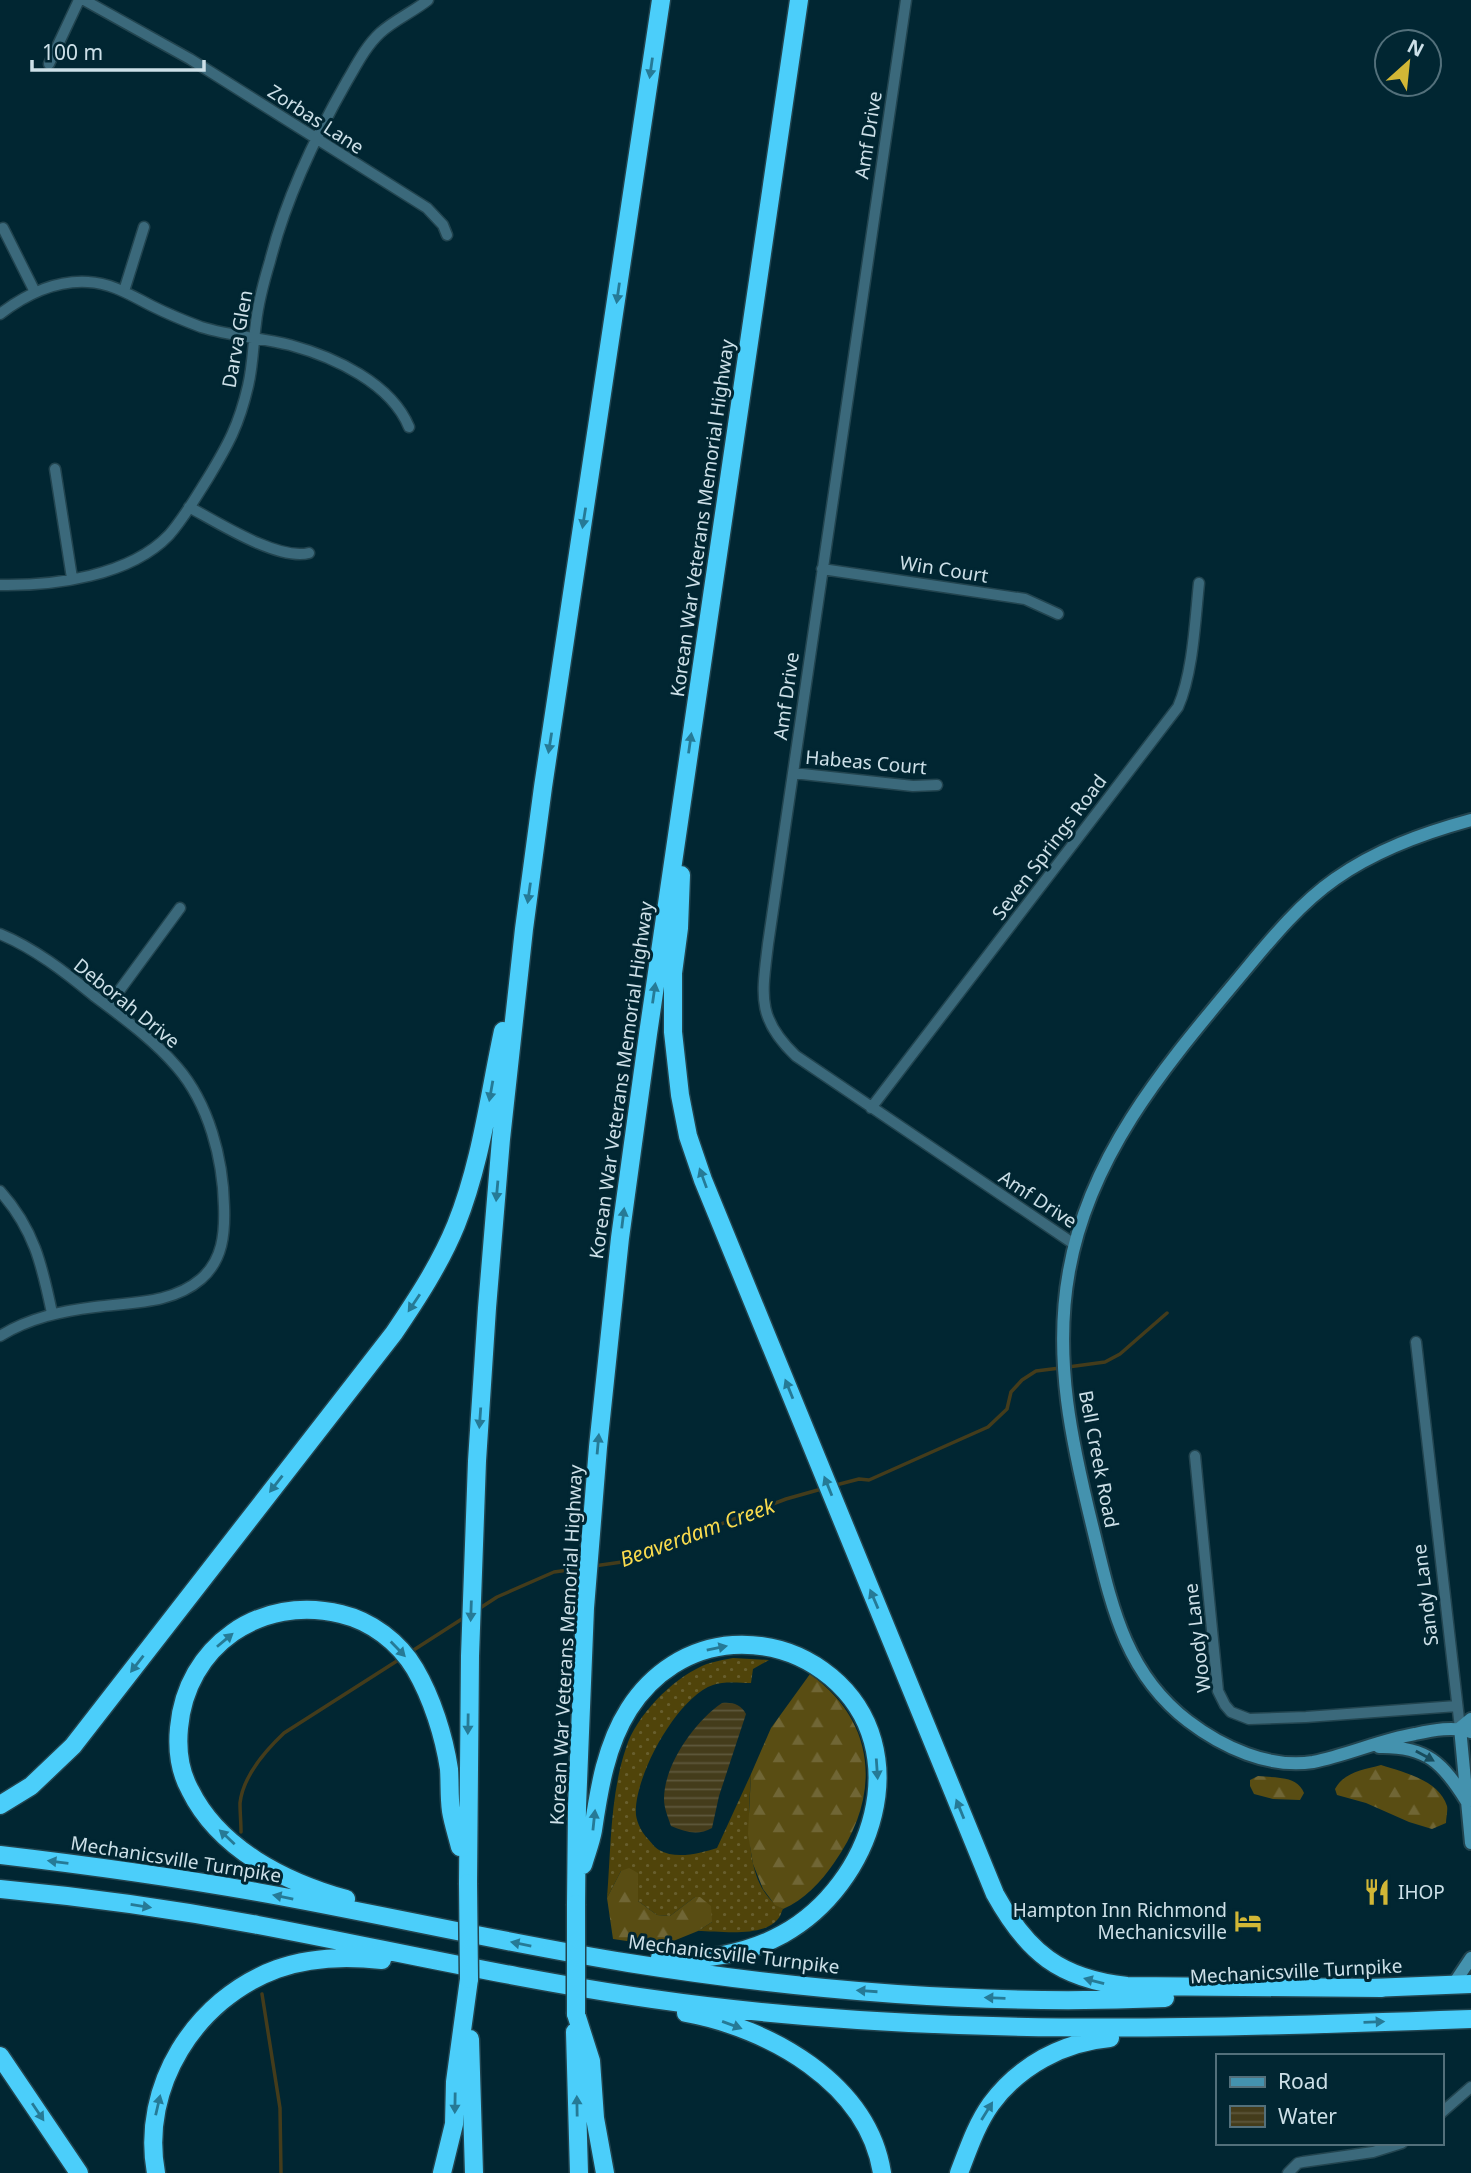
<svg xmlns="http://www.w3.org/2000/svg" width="1471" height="2173" font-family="'Noto Sans',sans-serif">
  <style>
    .grass { fill: url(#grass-dots) }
    .forest { fill: url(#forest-firs) }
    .water { fill: url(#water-rules) }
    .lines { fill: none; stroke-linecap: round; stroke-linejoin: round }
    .stream { stroke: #443c1b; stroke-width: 3.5 }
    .street-casing { stroke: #22444f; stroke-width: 13 }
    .secondary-casing { stroke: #22444f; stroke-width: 16 }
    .highway-casing { stroke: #22444f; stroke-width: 21 }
    .street { stroke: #3b697b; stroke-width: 10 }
    .secondary { stroke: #4492ae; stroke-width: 12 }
    .highway { stroke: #4bcefa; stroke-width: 18 }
    .highway-bridge-casing { stroke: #22444f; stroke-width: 21; stroke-linecap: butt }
    .highway-bridge { stroke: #4bcefa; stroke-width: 18 }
    .oneway { fill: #267a96 }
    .oneway2 { fill: #184c5d }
    .labels { text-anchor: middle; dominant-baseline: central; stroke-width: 6; stroke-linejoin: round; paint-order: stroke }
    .street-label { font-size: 19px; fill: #cde0e8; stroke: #012632 }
    .poi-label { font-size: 19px; fill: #cde0e8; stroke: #012632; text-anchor: start }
    .water-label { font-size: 21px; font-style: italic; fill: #f9db4e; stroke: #012632 }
  </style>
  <defs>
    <pattern id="grass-dots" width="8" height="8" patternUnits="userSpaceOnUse" patternTransform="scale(1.75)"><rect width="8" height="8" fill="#50440a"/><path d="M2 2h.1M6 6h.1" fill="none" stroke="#685f2e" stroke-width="1.8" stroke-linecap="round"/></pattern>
    <pattern id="forest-firs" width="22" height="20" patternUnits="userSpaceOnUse" patternTransform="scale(1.75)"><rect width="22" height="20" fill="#594d13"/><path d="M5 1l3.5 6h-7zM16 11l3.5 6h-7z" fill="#706635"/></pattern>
    <pattern id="water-rules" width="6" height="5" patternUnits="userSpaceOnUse" patternTransform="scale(1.75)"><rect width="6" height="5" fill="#443c1b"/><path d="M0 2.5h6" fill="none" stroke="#5e583c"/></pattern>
  </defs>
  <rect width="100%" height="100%" fill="#012632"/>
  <!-- grass -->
  <path class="grass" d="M733,1658L769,1660L753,1669L751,1683C739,1683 724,1681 713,1685C677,1697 633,1778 636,1815C637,1823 642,1833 648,1839C651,1842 655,1848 659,1850C676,1860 701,1853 717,1848L751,1774C749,1813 741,1887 783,1909C781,1912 781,1916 778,1919C763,1938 720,1931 698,1931L712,1922L695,1897L670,1916L657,1915L638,1901V1873L621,1871L607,1898C611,1849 610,1795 626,1748C636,1716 671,1680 702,1666C711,1662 723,1660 733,1658Z"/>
  <!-- forest -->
  <path class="forest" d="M810,1674C878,1723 881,1797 834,1863C821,1882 804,1900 783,1909L775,1905L763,1889L753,1864L748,1834L751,1774L771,1728Z
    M1381,1765C1403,1772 1439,1780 1447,1806C1448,1810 1446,1818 1446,1823L1432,1829L1409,1822L1366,1803L1337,1795L1335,1789C1344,1772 1363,1770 1381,1765Z
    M1258,1776C1274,1778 1297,1775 1304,1793L1300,1800L1273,1799L1254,1794L1250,1786V1780Z
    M629,1868L638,1873V1901L657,1915L670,1916L695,1897H700L711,1906L712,1922L698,1931L661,1946L613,1939L607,1898L621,1871Z"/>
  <!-- water -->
  <path class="water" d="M722,1703C732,1702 741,1704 746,1714L719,1796L712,1828C698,1836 685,1832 671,1826C668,1817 664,1808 664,1799C664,1765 694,1722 722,1703Z"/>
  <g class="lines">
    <!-- stream -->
    <path class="stream" d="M1068,1367L1105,1362L1120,1354L1167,1313
      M836,1485L859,1479L869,1480L988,1427L1007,1409L1011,1392L1022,1380L1036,1371L1060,1368
      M594,1566L622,1562L786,1499L825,1488
      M477,1610L497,1597L554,1572L583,1568
      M409,1653L465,1617
      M241,1832C241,1822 240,1813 240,1803C243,1776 265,1751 284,1733L400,1659
      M262,1994L280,2108L281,2173"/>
    <defs>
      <path id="street" d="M84,0L190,59L427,208L443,225L447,235
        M906,0L768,944C762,995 756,1018 796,1056L1074,1244
        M49,64L79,0
        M3,228L35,292
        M124,291L144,227
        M0,314C25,295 56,280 88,282C112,283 132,296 152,306C168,314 185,321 201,327C230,336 261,338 290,345C334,357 391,383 409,427
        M55,469L72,578
        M189,507C217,522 278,561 309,553
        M822,569L1025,599L1058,614
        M0,585C54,586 130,576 169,535C184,518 196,497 208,478C228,445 239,425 248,386C253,365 253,344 256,323C258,303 264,281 270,261C286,198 315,137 347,81C357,64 366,46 380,33C394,20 413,12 428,0
        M793,773L913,786L937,785
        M0,934C34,948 65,972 93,995C122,1017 153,1039 177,1067C209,1104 223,1159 224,1206C225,1233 223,1260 201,1279C172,1304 131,1302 95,1307C62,1311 29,1318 0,1336
        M108,1006L180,908
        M871,1108L1178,707C1193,673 1195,621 1199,583
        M0,1191C34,1229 42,1265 52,1313
        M1416,1342L1460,1728
        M1195,1456L1218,1691L1225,1705L1231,1712L1249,1719L1306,1717L1457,1706
        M1441,2113L1471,2087
        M1288,2173L1298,2163L1303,2162L1373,2152L1402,2143"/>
      <path id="secondary" d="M1471,820C1423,833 1376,850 1335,879C1295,907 1264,948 1232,986C1161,1071 1089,1158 1069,1271C1053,1359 1072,1444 1093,1529C1111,1603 1124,1672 1188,1721C1222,1747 1269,1769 1313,1762C1348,1755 1380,1740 1415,1734C1433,1730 1454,1726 1471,1732
        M1460,1728L1471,1843
        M1460,1728L1471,1719
        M1379,1747C1427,1746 1443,1763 1467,1802
        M1453,1985L1471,1958"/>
      <path id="highway" d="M681,875L679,928L673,973V1032L680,1095L688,1136L703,1180L995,1894C1027,1952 1060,1979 1127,1986L1382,1988
        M0,1805L31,1786L73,1746L394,1333C417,1299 440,1264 456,1225C481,1163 489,1096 503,1031
        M0,1855C86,1865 172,1877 257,1892C381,1914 504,1943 629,1963C805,1991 986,2006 1165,1998
        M583,1865C586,1854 591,1842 593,1830C599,1789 606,1745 629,1709C652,1673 689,1648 733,1645C769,1643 802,1653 831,1677C918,1750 872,1885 783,1934C747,1954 700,1962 660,1958
        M468,1883L470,1656L477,1461L487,1308L501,1139L524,929L543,787L661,0
        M0,1889C86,1897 173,1909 258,1925C390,1950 520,1980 653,1999C924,2038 1198,2029 1471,2019
        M346,1899C285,1882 219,1849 190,1790C180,1772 177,1749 179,1728C186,1646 261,1594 341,1614C371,1621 399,1642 415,1669C432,1698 444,1736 449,1769C450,1783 449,1797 451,1811C453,1823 457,1835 460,1847
        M576,1904L577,1807L585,1608L598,1447L620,1238L648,1034L799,0
        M1371,1988L1471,1984
        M686,2013C769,2028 868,2083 882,2173
        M576,2014L591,2061L595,2118L605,2173
        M575,2032L579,2173
        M470,2039L474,2173
        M0,2056L79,2173
        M156,2173C140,2087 195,1999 277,1969C310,1957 347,1956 382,1960
        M442,2173L454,2124L455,2082L469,1979
        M959,2173C968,2150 976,2125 991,2104C1019,2066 1063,2042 1110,2038"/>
    </defs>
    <!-- street casing -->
    <use href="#street" class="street-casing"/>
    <!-- secondary casing -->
    <use href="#secondary" class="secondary-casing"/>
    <!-- highway casing -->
    <use href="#highway" class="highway-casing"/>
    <!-- street -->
    <use href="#street" class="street"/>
    <!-- secondary -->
    <use href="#secondary" class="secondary"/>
    <!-- highway -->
    <use href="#highway" class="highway"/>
    <defs>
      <path id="highway-bridge" d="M468,1883L469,1979
        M576,2014V1904"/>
    </defs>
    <!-- highway-bridge casing -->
    <use href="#highway-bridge" class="highway-bridge-casing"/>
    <!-- highway-bridge -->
    <use href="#highway-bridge" class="highway-bridge"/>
  </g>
  <!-- one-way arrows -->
  <defs><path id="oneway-solid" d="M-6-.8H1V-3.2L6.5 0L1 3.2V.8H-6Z" transform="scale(1.75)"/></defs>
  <g class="oneway">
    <use href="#oneway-solid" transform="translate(651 68) rotate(98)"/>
    <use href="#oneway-solid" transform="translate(618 293) rotate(98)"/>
    <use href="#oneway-solid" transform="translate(584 518) rotate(99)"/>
    <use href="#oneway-solid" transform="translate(550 743) rotate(99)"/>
    <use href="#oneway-solid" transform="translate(690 743) rotate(-82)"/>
    <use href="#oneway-solid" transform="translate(529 893) rotate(98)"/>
    <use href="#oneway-solid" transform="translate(654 993) rotate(-82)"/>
    <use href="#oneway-solid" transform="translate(491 1091) rotate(100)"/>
    <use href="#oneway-solid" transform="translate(703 1178) rotate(-110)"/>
    <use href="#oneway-solid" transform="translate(497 1191) rotate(95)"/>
    <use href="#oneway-solid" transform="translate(623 1218) rotate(-83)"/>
    <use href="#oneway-solid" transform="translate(414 1303) rotate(124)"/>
    <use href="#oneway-solid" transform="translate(789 1389) rotate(-112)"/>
    <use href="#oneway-solid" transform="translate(480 1418) rotate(94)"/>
    <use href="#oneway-solid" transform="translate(598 1444) rotate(-85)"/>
    <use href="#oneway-solid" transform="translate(276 1484) rotate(128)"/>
    <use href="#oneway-solid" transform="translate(828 1486) rotate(-112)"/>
    <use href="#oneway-solid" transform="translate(874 1599) rotate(-113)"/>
    <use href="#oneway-solid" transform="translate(471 1611) rotate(92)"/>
    <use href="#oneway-solid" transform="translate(225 1640) rotate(-40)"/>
    <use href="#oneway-solid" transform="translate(717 1648) rotate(-12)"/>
    <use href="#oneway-solid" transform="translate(398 1649) rotate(46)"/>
    <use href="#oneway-solid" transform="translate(137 1664) rotate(128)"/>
    <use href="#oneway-solid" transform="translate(468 1724) rotate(91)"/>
    <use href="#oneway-solid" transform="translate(877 1769) rotate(86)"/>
    <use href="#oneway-solid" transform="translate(960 1809) rotate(-112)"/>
    <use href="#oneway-solid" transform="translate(594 1820) rotate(-84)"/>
    <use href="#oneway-solid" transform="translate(227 1837) rotate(-137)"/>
    <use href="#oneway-solid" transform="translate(58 1862) rotate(-173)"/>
    <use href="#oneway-solid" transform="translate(283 1897) rotate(-168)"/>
    <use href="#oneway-solid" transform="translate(141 1906) rotate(9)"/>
    <use href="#oneway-solid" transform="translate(521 1944) rotate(-169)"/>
    <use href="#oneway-solid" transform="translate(1094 1981) rotate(-165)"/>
    <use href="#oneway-solid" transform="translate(867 1991) rotate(-176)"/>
    <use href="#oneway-solid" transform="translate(995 1998) rotate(-178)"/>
    <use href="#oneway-solid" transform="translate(1374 2022) rotate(-2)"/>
    <use href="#oneway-solid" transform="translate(732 2025) rotate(20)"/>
    <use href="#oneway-solid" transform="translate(455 2103) rotate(91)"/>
    <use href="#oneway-solid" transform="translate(158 2105) rotate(-77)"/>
    <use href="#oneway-solid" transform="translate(577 2106) rotate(-91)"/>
    <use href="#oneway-solid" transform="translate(987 2111) rotate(-58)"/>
    <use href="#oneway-solid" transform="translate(38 2112) rotate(56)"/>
  </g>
  <use class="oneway2" href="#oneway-solid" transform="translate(1425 1756) rotate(29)"/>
  <!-- icons -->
  <defs>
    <symbol id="restaurant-bare" viewBox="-9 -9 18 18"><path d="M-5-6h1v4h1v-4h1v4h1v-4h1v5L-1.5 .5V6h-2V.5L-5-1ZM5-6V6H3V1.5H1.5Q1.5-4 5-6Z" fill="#d2b736" stroke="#012632" stroke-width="2.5" paint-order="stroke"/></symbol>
    <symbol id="hotel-bare" viewBox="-9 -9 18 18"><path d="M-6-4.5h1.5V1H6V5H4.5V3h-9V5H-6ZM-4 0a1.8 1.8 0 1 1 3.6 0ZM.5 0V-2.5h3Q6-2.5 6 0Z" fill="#d2b736" stroke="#012632" stroke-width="2.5" paint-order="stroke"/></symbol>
  </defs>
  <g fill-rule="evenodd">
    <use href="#restaurant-bare" x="1358" y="1873" width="38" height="38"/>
    <use href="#hotel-bare" x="1229" y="1902" width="38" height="38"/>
  </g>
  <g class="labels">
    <!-- street labels -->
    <g class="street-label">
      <text transform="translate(316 119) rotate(33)">Zorbas Lane</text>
      <text transform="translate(868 135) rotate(-81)">Amf Drive</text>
      <text transform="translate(237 339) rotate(-80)">Darva Glen</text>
      <text transform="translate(702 518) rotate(-82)">Korean War Veterans Memorial Highway</text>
      <text transform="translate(944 569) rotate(9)">Win Court</text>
      <text transform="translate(786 696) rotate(-82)">Amf Drive</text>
      <text transform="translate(866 762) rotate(5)">Habeas Court</text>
      <text transform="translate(1049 847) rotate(-53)">Seven Springs Road</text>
      <text transform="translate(127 1003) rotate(39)">Deborah Drive</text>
      <text transform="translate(621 1080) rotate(-82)">Korean War Veterans Memorial Highway</text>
      <text transform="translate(1038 1199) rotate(33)">Amf Drive</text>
      <text transform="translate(1099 1459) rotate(79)">Bell Creek Road</text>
      <text transform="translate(1425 1595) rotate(-97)">Sandy Lane</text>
      <text transform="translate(1197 1638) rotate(-97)">Woody Lane</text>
      <text transform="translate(566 1645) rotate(-87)">Korean War Veterans Memorial Highway</text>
      <text transform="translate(176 1859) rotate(9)">Mechanicsville Turnpike</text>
      <text transform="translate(734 1954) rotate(7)">Mechanicsville Turnpike</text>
      <text transform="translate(1296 1971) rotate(-3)">Mechanicsville Turnpike</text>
    </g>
    <!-- poi labels -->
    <g class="poi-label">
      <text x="1398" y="1892">IHOP</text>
      <text x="1227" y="1910" text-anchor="end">Hampton Inn Richmond<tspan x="1227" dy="22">Mechanicsville</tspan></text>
    </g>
    <!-- water labels -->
    <g class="water-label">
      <text transform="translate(697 1532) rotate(-20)">Beaverdam Creek</text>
    </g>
  </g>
  <!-- legend -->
  <rect x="1216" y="2054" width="228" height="91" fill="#012632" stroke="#53707b" stroke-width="2"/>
  <rect x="1230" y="2077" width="35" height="10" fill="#4492ae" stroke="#53707b" stroke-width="2"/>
  <text x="1278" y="2089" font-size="21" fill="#cde0e8">Road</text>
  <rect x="1230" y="2106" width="35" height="21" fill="url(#water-rules)" stroke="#53707b" stroke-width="2"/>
  <text x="1278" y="2124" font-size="21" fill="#cde0e8">Water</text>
  <!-- north arrow -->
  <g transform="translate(1408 63) rotate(27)"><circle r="33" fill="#012632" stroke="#53707b" stroke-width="2"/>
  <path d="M0-5L12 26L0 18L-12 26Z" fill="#d2b736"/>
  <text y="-10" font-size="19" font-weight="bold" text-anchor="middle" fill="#cde0e8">N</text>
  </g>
  <!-- scale -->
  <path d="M32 60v10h172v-10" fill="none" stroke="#cde0e8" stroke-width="3.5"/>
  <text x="42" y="60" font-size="21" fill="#cde0e8" stroke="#012632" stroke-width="5" paint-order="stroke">100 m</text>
</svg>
